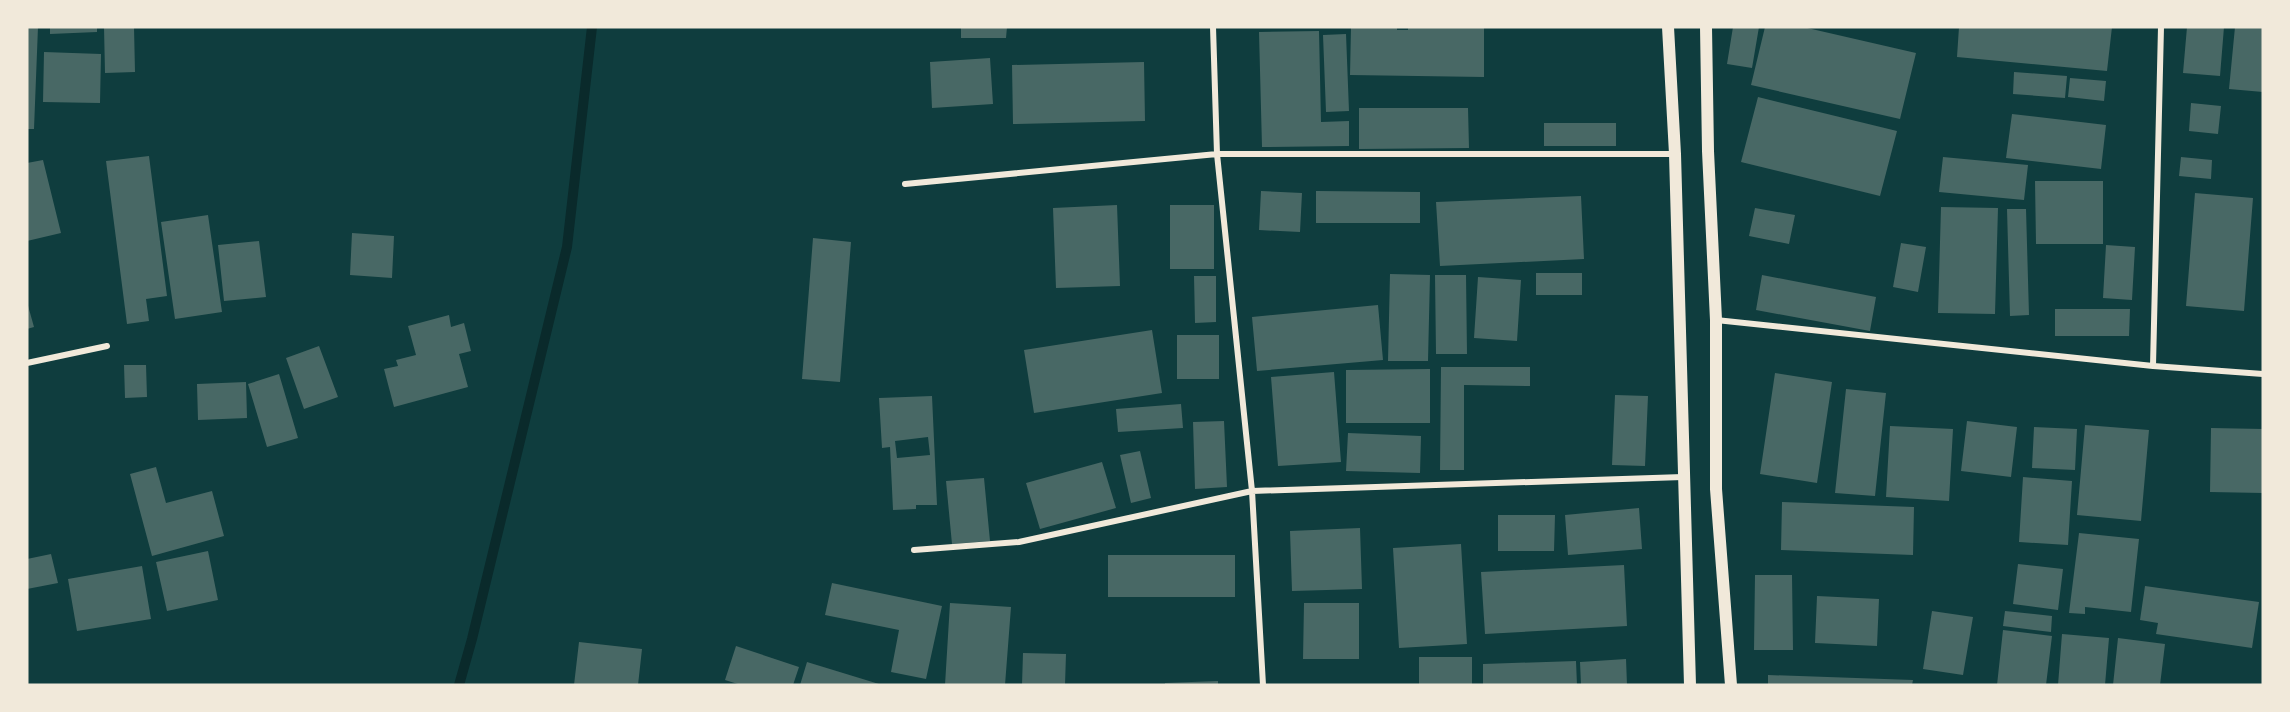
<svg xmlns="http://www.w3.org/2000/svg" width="2290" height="712" font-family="Cabin,sans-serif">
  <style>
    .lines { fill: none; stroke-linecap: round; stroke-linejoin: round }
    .stream { stroke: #0a2a2b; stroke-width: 10 }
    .building { fill: #486865; fill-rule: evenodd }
    .minor { stroke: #f1e9da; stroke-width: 6 }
    .secondary { stroke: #f1e9da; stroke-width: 12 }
  </style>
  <rect width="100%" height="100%" fill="#0f3d3e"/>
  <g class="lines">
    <!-- stream -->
    <path class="stream" d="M459,685L472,639L567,247L592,27"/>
  </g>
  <!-- building -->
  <path class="building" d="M27,27H38L34,129H27Z
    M50,27H97V32L50,34Z
    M104,27H134L135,72L105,73Z
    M961,27H1007L1006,38H961Z
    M1351,27H1397V30H1408V27H1484V77L1350,75Z
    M1733,27H1759L1752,68L1727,64Z
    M1765,27H1803L1916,53L1900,119L1751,85Z
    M1959,27H2112L2107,71L1957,57Z
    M2187,27H2224L2220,76L2183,73Z
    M2235,27H2263V92L2229,89Z
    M1319,31L1321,122L1349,121V146L1262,147L1259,32Z
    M1346,34L1349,111L1326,112L1323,35Z
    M44,52L101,54L100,103L43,102Z
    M990,58L993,104L932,108L930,62Z
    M1144,62L1145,121L1013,124L1012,65Z
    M2014,72L2067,76L2065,98L2013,94Z
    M2070,78L2106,81L2104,101L2068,97Z
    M1758,97L1897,131L1880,196L1741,162Z
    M2191,103L2221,106L2218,134L2189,131Z
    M1359,108H1468L1469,148L1359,149Z
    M2012,114L2106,125L2101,169L2006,158Z
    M1544,123H1616V146H1544Z
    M149,156L167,296L146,299L149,321L127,324L106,161Z
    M1943,157L2028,165L2024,200L1939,192Z
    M2181,157L2212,160L2211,179L2179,176Z
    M43,160L61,233L27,241V163Z
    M2035,181H2103V244H2036Z
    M1261,191L1302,193L1300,232L1259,230Z
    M1316,191L1420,192V223H1316Z
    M2195,193L2253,198L2244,311L2186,306Z
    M1581,196L1584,259L1440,266L1436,202Z
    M1117,205L1120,286L1056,288L1053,208Z
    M1170,205H1214V269H1170Z
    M1941,207L1998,208L1995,314L1938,313Z
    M1755,208L1795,215L1789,244L1749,236Z
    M2007,209H2026L2029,315L2010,316Z
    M208,215L222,312L175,319L161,222Z
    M352,233L394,236L392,278L350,275Z
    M813,238L851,242L840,382L802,379Z
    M259,241L266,297L224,301L218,245Z
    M1901,243L1926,247L1918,292L1893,287Z
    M2106,245L2135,247L2132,300L2103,298Z
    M1536,273H1582V295H1536Z
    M1390,274L1430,275L1428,361H1388Z
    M1435,275H1466L1467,354H1436Z
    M1762,275L1876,297L1870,331L1756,310Z
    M1194,276H1216V322L1195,323Z
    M1478,277L1521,280L1517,341L1474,338Z
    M27,302L34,327L27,329Z
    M1378,305L1383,360L1257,371L1252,317Z
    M2055,309H2130L2129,336H2055Z
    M449,315L451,327L464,323L471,351L459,354L468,387L394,407L384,369L398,366L396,360L416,355L408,326Z
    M1152,330L1162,393L1034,413L1024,350Z
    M1177,335H1219V379H1177Z
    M319,346L338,397L304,409L286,358Z
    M124,365H146L147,397L125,398Z
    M1441,367H1530V386L1464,385V470H1440Z
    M1430,369V423H1346V370Z
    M1334,372L1341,462L1278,466L1271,377Z
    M1775,373L1832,382L1817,483L1760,474Z
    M279,374L298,438L267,447L248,384Z
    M246,382L247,418L198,420L197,384Z
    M1846,389L1886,393L1875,496L1835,493Z
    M1615,395L1648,396L1645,466L1612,465Z
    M932,396L937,505H916V509L893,510L890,447L882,448L879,398ZM928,437L930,455L897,458L895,441Z
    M1181,404L1183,428L1118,432L1116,409Z
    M1224,421L1227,487L1195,489L1193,422Z
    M1967,421L2017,427L2011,477L1961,471Z
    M2085,425L2149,430L2141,521L2077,515Z
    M1890,426L1953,429L1949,501L1886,497Z
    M2034,427L2077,429L2075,470L2032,468Z
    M2211,428L2263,429V493L2210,492Z
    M1348,433L1421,436L1420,473L1346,471Z
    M1140,451L1151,498L1131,503L1120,455Z
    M1102,462L1116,508L1040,529L1026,483Z
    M156,467L166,503L212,491L224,536L152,556L130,474Z
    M2023,477L2072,481L2068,545L2019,542Z
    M984,478L990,541L952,544L946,481Z
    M1782,502L1914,507L1913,555L1781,550Z
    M1639,508L1642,549L1568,555L1565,515Z
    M1498,515H1555L1554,551H1498Z
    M1360,528L1362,589L1292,591L1290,531Z
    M2079,533L2139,539L2131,612L2085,607V614L2069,613Z
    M1461,544L1467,644L1399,648L1393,548Z
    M208,551L218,600L167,611L156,562Z
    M51,554L58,583L27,589V559Z
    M1108,555H1235V597H1108Z
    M2018,564L2063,569L2058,610L2013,604Z
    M1624,565L1627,626L1485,634L1481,572Z
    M142,566L151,619L77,631L68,579Z
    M1755,575H1792L1793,650H1754Z
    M832,583L942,606L926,679L891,672L899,630L825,615Z
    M2145,586L2259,602L2252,648L2156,634L2158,623L2140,620Z
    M1817,596L1879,599L1877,646L1815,643Z
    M950,603L1011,607L1005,685H945Z
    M1304,603H1359V659H1303Z
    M1932,611L1973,617L1963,675L1923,669Z
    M2005,611L2052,616L2051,632L2003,626Z
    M2003,630L2052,636L2046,685H1997Z
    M2062,634L2109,638L2105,685H2058Z
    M2118,638L2165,644L2160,685H2113Z
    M579,642L642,649L638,685H574Z
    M736,646L799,667L793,685H741L725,680Z
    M1023,653L1066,654L1065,685H1022Z
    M1419,657H1472V685H1419Z
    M1626,659L1627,685H1581L1580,662Z
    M1576,661L1577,685H1483V664Z
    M807,662L879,684V685H800Z
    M1768,675L1913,680L1912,685H1768Z
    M1218,681V685H1165V683Z"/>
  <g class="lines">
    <!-- minor -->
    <path class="minor" d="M1213,27L1217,154H1675
      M905,184L1217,154L1252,491L1263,685
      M1716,320L2153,366L2263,374
      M27,363L107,346
      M2153,366L2161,27
      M914,550L1019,542L1252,491L1683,477"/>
    <!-- secondary -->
    <path class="secondary" d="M1668,27L1675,154L1690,685
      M1706,27L1708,151L1716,320V489L1731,685"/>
  </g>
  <!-- border -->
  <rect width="2290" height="712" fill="none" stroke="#f1e9da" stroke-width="57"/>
</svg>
